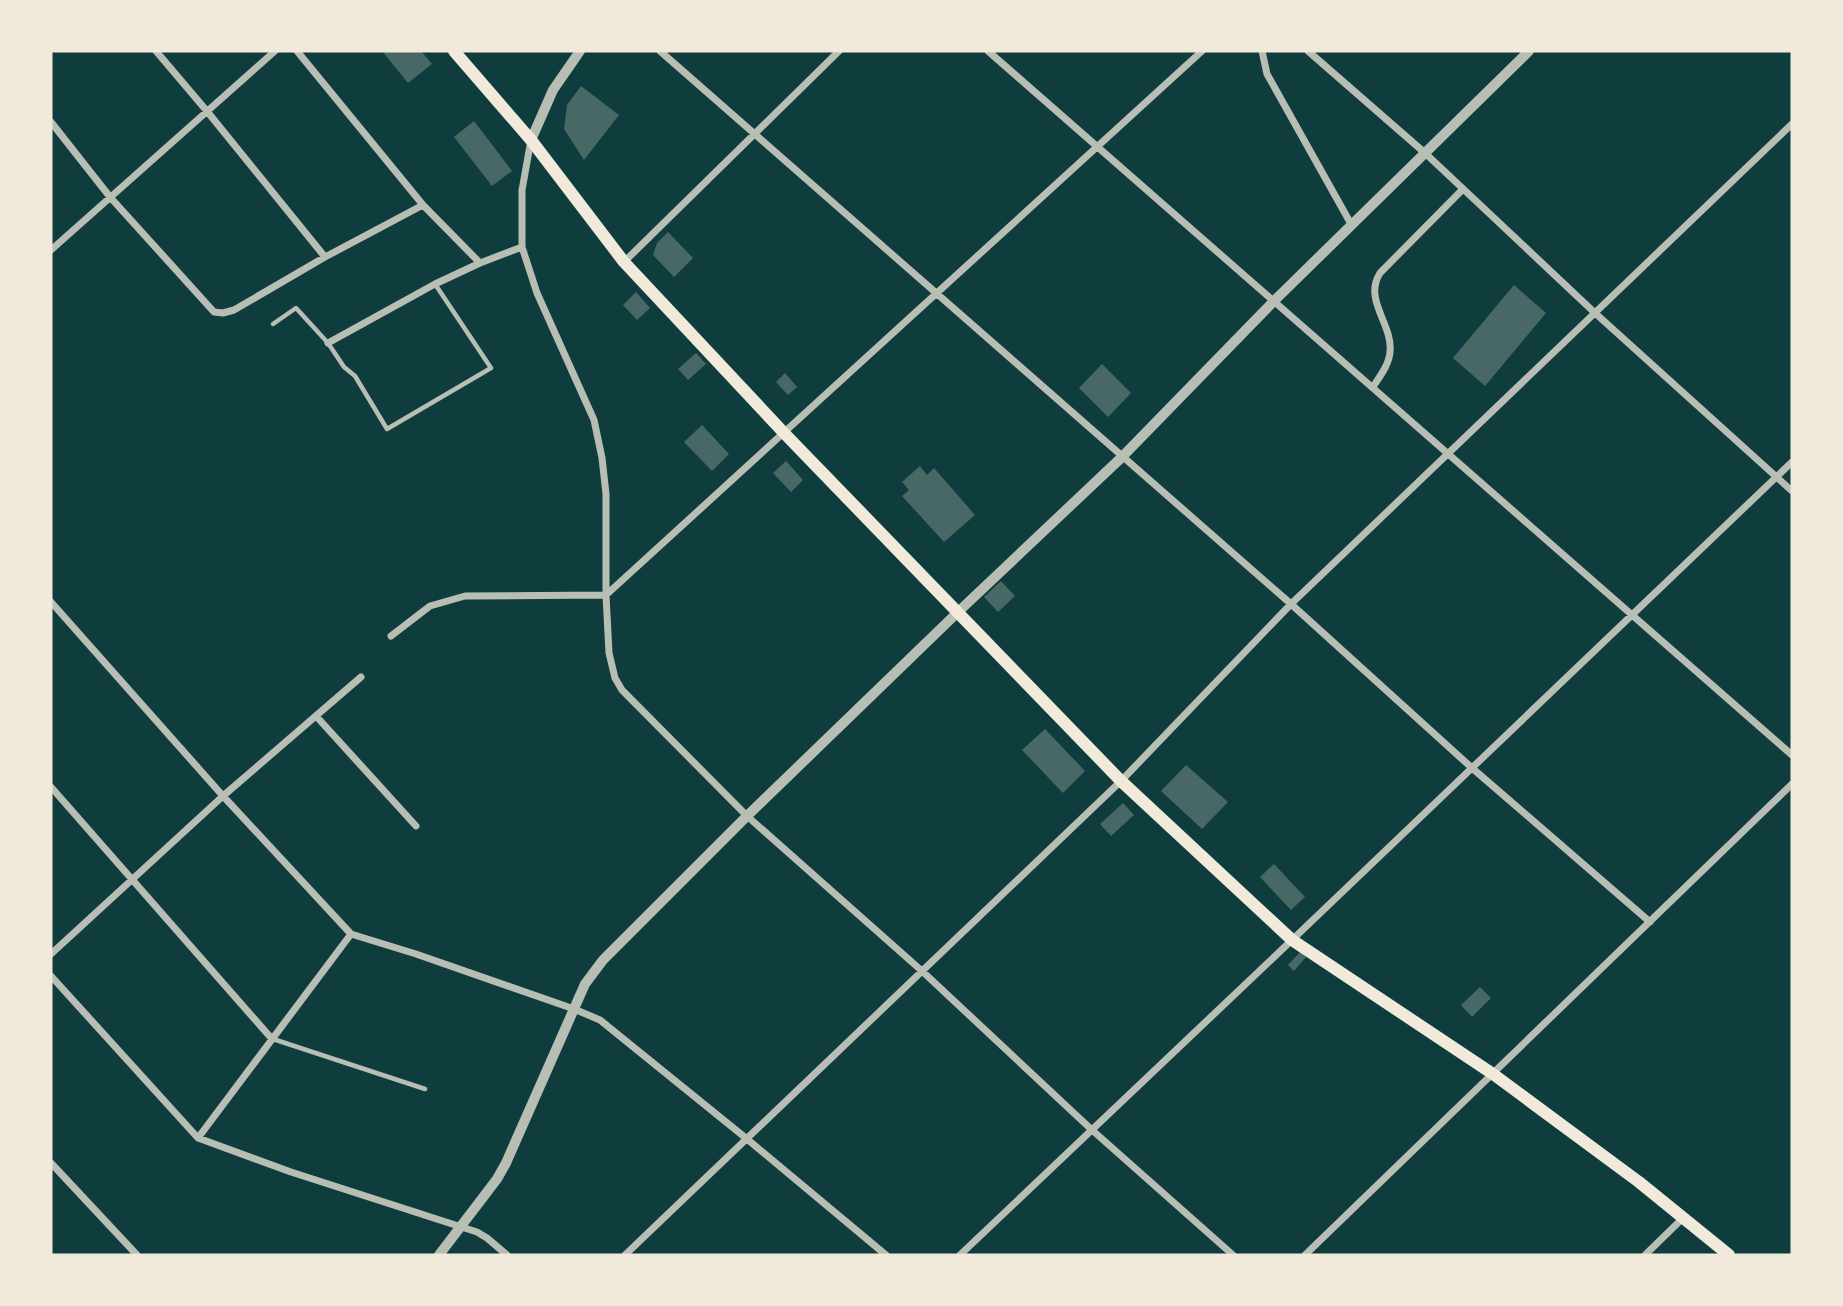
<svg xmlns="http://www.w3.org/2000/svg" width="1843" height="1306" font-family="'PT Serif',serif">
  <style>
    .building { fill: #486865 }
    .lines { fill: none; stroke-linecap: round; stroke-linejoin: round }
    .service { stroke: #b8beb3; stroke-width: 4.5 }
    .minor { stroke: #b8beb3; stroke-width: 7 }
    .tertiary { stroke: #b8beb3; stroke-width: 10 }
    .secondary { stroke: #f1e9da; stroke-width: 12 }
  </style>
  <rect width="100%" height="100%" fill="#0f3d3e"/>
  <!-- building -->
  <path class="building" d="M382,51H421L432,64L408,83Z
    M581,86L619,115L584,160L564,129L567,105Z
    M474,121L512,171L492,186L454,137Z
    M668,232L693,258L674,277L653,255L657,243Z
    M1514,285L1546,313L1485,386L1453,358Z
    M636,292L650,308L637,320L623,305Z
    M696,353L706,364L688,380L678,369Z
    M1102,364L1131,393L1108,417L1079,388Z
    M785,373L797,387L788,395L776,382Z
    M702,425L729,454L712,471L684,442Z
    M786,461L803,480L791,492L773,473Z
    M920,466L927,475L934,468L975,515L944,542L902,496L909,490L902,482Z
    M1001,581L1015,596L998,612L984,597Z
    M1045,729L1085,771L1063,793L1022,750Z
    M1186,765L1228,802L1202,829L1161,791Z
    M1123,803L1134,815L1111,836L1100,824Z
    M1274,864L1305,897L1291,910L1260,877Z
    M1300,952L1306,957L1294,971L1288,965Z
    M1480,987L1491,998L1472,1017L1461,1005Z"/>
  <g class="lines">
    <!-- service -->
    <path class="service" d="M273,324L296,308L328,343L344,367L355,376L387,429L491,368L435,284
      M273,1039L425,1089"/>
    <!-- minor -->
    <path class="minor" d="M156,51L206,110L325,257
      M297,51L423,205L480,263
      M660,51L1291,604L1472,768L1650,922
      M988,51L1792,755
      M1262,51L1267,74L1351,224
      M1308,51L1425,153L1595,313L1792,491
      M51,122L110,197L214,312L223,313L234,310L325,257L423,205
      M531,140L522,190V247L537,293L594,420L602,458L606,494V595L609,653L615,678L622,690L747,816L922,971L1092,1130L1233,1255
      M51,250L275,51
      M624,262L839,51
      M328,343L435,284L480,263L522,247
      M1373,387C1380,376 1389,365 1390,352C1393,324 1363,300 1380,273L1463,189
      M51,602L223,796L351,934L416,954L574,1009L600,1020L747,1139L886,1255
      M391,636L430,606L465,596L606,595L1202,51
      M316,716L416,826
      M51,787L272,1039
      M51,954L223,796L361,677
      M51,976L198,1138L291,1172L477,1232L487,1238L507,1255
      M198,1138L351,934
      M51,1163L137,1255
      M625,1255L1121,781L1291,604L1792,124
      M960,1255L1292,940L1792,462
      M1305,1255L1792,784
      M1645,1255L1683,1218"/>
    <!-- tertiary -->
    <path class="tertiary" d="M531,140L553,90L580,51
      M439,1255L497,1179L506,1163L585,984L603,960L747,816L958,612L1122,457L1274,301L1529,51"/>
    <!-- secondary -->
    <path class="secondary" d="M454,51L531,140L624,262L785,434L1121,781L1292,940L1493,1074L1639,1182L1729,1255"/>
  </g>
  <!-- border -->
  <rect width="1843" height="1306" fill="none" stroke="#f1e9da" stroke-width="105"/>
</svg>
